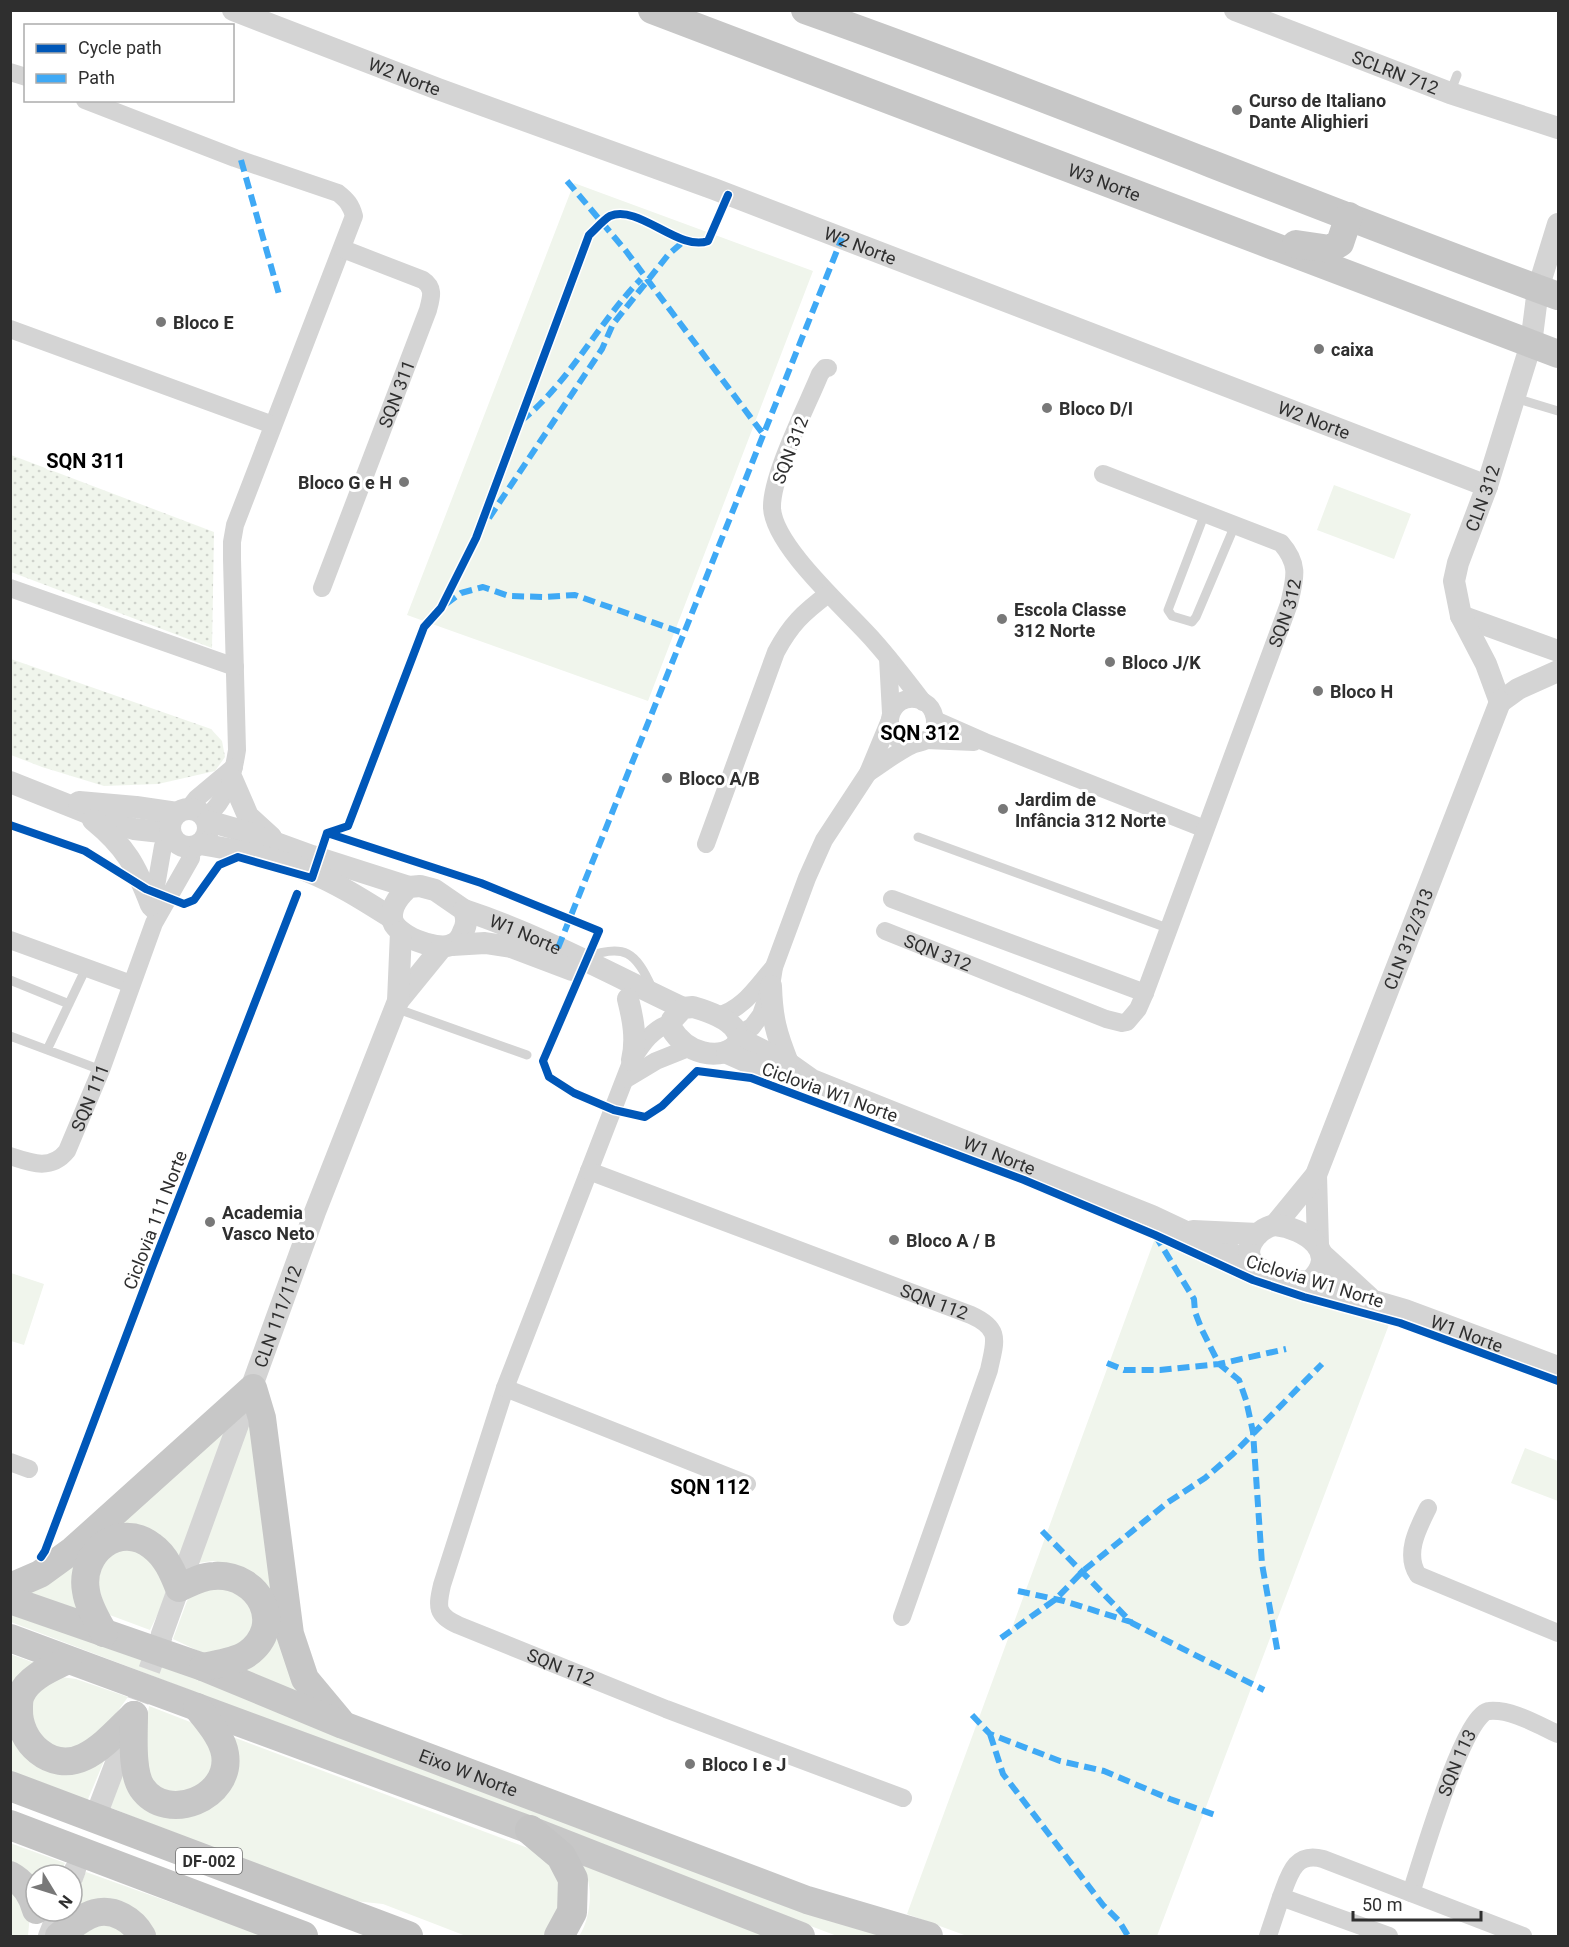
<svg xmlns="http://www.w3.org/2000/svg" width="1569" height="1947" font-family="Roboto,sans-serif">
  <style>
    .grass { fill: #f0f5ec }
    .park { fill: url(#park-dots) }
    .lines { fill: none; stroke-linecap: round; stroke-linejoin: round }
    .tertiary-tunnel { stroke: #d5d5d5; stroke-width: 22; stroke-dasharray: 22 11; stroke-linecap: butt }
    .service { stroke: #d4d4d4; stroke-width: 9 }
    .minor { stroke: #d4d4d4; stroke-width: 18 }
    .tertiary { stroke: #d4d4d4; stroke-width: 22 }
    .primary { stroke: #c7c7c7; stroke-width: 28 }
    .trunk { stroke: #c4c4c4; stroke-width: 30 }
    .quiet { stroke: #3fa9f5; stroke-width: 6; stroke-dasharray: 12 6; stroke-linecap: butt }
    .cycleway-casing { stroke: #fff; stroke-width: 11 }
    .cycleway { stroke: #0057b8; stroke-width: 8 }
    .poi-dot { fill: #787878; stroke: #fff; stroke-width: 2 }
    .labels { text-anchor: middle; dominant-baseline: central; stroke-width: 6; stroke-linejoin: round; paint-order: stroke }
    .shield { fill: #fff; stroke: #6d6d6d; stroke-width: 1.5 }
    .shield-label { font-size: 16px; font-weight: bold; fill: #2f2f2f }
    .street-label { font-size: 18px; fill: #2f2f2f; stroke: #fff }
    .poi-label { font-size: 18px; font-weight: bold; fill: #2f2f2f; stroke: #fff; text-anchor: start }
    .neighbourhood-label { font-size: 20px; font-weight: bold; fill: #000; stroke: #fff }
  </style>
  <defs>
    <pattern id="park-dots" width="8" height="8" patternUnits="userSpaceOnUse" patternTransform="scale(1.5)"><rect width="8" height="8" fill="#f0f5ec"/><path d="M2 2h.1M6 6h.1" fill="none" stroke="#ced2cb" stroke-width="1.8" stroke-linecap="round"/></pattern>
  </defs>
  <rect width="100%" height="100%" fill="#fff"/>
  <!-- grass -->
  <path class="grass" d="M574,183L813,271L648,701L407,615Z
    M1334,485L1411,514L1394,559L1317,530Z
    M1158,1230L1393,1314L1157,1936H967L907,1914Z
    M11,1273L44,1284L24,1345L11,1341Z
    M238,1410L179,1566L106,1537L89,1618L19,1592Z
    M249,1418L318,1706L224,1670L268,1640L235,1566L213,1561L198,1563Z
    M1525,1448L1558,1461V1501L1511,1483Z
    M115,1548L149,1552L166,1589L164,1601L150,1630L107,1614L94,1573Z
    M216,1579L257,1606L251,1642L207,1655L173,1639L187,1601L196,1589Z
    M10,1610L900,1936H837L11,1622Z
    M10,1654L43,1666L33,1672L23,1746L109,1749L86,1804L11,1775Z
    M61,1677L76,1679L128,1697L96,1741L90,1747L45,1748L27,1711L34,1692Z
    M149,1706L198,1725L217,1751L206,1788L166,1797L143,1767L142,1750Z
    M225,1734L552,1857L568,1879L553,1936H466L383,1904L336,1899L109,1807L129,1754V1776L191,1813Z
    M10,1843L65,1863L60,1875H36V1887L11,1866Z
    M577,1855L778,1936H579C589,1922 593,1894 587,1877C585,1869 581,1862 577,1855Z
    M86,1872L264,1936H152L72,1911V1905Z
    M10,1882L30,1914L28,1936H11Z
    M101,1920L135,1936H73Z"/>
  <!-- park -->
  <path class="park" d="M11,455L214,532L212,648L11,572Z
    M11,659L211,729L222,741L225,757L215,771L158,784L104,786L42,767L11,755Z"/>
  <g class="lines">
    <!-- tertiary-tunnel -->
    <path class="tertiary-tunnel" d="M138,1701L162,1635"/>
    <!-- service -->
    <path class="service" d="M1450,93L1457,75
      M1515,398L1558,411
      M1205,513L1168,610L1172,616L1192,622L1196,617L1235,525
      M918,837L1170,929
      M587,957C624,943 636,952 652,988
      M10,980L69,1004
      M395,1008L527,1055
      M10,1036L101,1070
      M47,1050L86,968"/>
    <!-- minor -->
    <g class="minor">
      <path d="M10,72L26,77"/>
      <path d="M85,100L235,158L338,193C347,200 351,205 354,216L235,525L232,542V559L237,750C233,776 227,800 206,817"/>
      <path d="M10,329L273,425"/>
      <path d="M828,368H825L820,374C807,406 771,476 772,508C774,547 848,611 874,641C891,660 907,681 923,702"/>
      <path d="M10,588L235,667"/>
      <path id="s1" d="M322,588L428,310C431,298 435,288 423,280L343,249"/>
      <path d="M888,658L891,713"/>
      <path d="M935,720L985,742L1205,829"/>
      <path d="M926,740L974,742"/>
      <path d="M868,773C882,764 897,752 912,745C919,742 926,743 932,735C936,729 936,719 933,712C931,707 926,702 920,700C889,690 875,739 912,745"/>
      <path d="M189,808L196,799L234,767"/>
      <path d="M706,844L776,652C791,624 803,613 828,594"/>
      <path d="M892,899L1145,993"/>
      <path d="M152,909L163,846L171,836"/>
      <path id="s2" d="M885,931L1106,1019L1122,1023L1127,1022L1138,1009L1145,993L1289,604C1295,578 1300,565 1281,543L1103,474"/>
      <path d="M10,940L131,984"/>
      <path d="M717,1016C743,1010 757,986 774,967"/>
      <path id="s3" d="M671,1023C653,1028 642,1044 632,1060L505,1388L442,1585C437,1607 436,1615 458,1625L666,1709L903,1798"/>
      <path d="M739,1034L752,1027L761,1015L771,986L774,967L807,878L824,840L868,773L890,720"/>
      <path d="M626,1079L656,1061L691,1047"/>
      <path id="s4" d="M10,1156C31,1163 51,1171 67,1151L101,1070L154,923L191,858L192,847"/>
      <path id="s5" d="M589,1171L971,1315C1002,1329 995,1341 989,1370L902,1617"/>
      <path d="M505,1388L747,1484"/>
      <path d="M10,1462L29,1469"/>
      <path d="M1428,1508C1418,1528 1404,1554 1418,1575L1558,1633"/>
      <path id="s6" d="M1411,1893C1420,1866 1464,1712 1489,1711C1512,1709 1538,1725 1558,1734"/>
      <path d="M1268,1936L1281,1897"/>
      <path d="M1389,1936L1281,1897C1289,1876 1294,1851 1323,1859L1523,1936"/>
    </g>
    <!-- tertiary -->
    <g class="tertiary">
      <path id="s7" d="M233,10L438,89L714,189L1487,486"/>
      <path id="s8" d="M1235,10L1450,93L1558,128"/>
      <path d="M1461,616L1558,651"/>
      <path id="s9" d="M1500,702L1486,664L1461,616L1454,581L1458,563L1487,486L1531,344L1538,289L1558,224"/>
      <path d="M1500,702L1518,689L1558,671"/>
      <path d="M232,779L248,816L271,837"/>
      <path d="M10,782L113,823L134,829L170,833"/>
      <path d="M79,802L136,807L177,813"/>
      <circle cx="189" cy="828" r="19"/>
      <path d="M93,820C126,847 136,866 151,905"/>
      <path d="M208,821L243,831L312,856L409,887"/>
      <path d="M200,844C236,850 273,857 307,871C337,883 365,901 392,918"/>
      <path d="M420,886L435,890L464,910C467,919 467,924 463,932C461,938 457,943 451,945C436,951 394,936 392,918C391,905 401,894 409,887Z"/>
      <path id="s10" d="M464,910C540,935 611,974 683,1008"/>
      <path d="M452,945L485,943L511,947L572,970"/>
      <path d="M771,986C772,1018 776,1033 788,1063"/>
      <path d="M628,999C633,1019 637,1039 632,1060"/>
      <path d="M398,1001L442,947"/>
      <path d="M693,1007C791,1035 705,1084 671,1028L672,1020L683,1008Z"/>
      <path id="s11" d="M740,1039L788,1063L812,1080L1152,1216L1254,1264"/>
      <path d="M727,1053L779,1076L804,1079"/>
      <path d="M1316,1175L1318,1245"/>
      <path id="s12" d="M1275,1225L1316,1175L1500,702"/>
      <path d="M1275,1225C1305,1228 1342,1253 1309,1282C1290,1281 1236,1271 1252,1242C1257,1233 1265,1227 1275,1225Z"/>
      <path d="M1193,1231L1258,1234"/>
      <path d="M1323,1255L1369,1297"/>
      <path id="s13" d="M1309,1282L1405,1310L1558,1367"/>
      <path id="s14" d="M162,1634L315,1212L398,1001L401,932"/>
      <path d="M100,1805L130,1726"/>
      <path d="M72,1878L75,1870"/>
      <path d="M49,1936L59,1911"/>
    </g>
    <!-- primary -->
    <g class="primary">
      <path id="s15" d="M652,10L1558,354"/>
      <path d="M805,10C1058,100 1306,204 1558,296"/>
      <path d="M1296,244L1330,249L1340,243L1349,216"/>
      <path d="M10,1587L40,1574L73,1550L253,1388L262,1418L290,1634L305,1679L340,1721"/>
      <path id="s16" d="M10,1600L203,1667L343,1725L807,1900L929,1936"/>
      <path d="M104,1633C97,1620 88,1606 86,1591C79,1553 119,1520 152,1546C166,1556 173,1573 179,1588C190,1583 202,1576 214,1576C259,1573 287,1625 247,1654C235,1662 217,1664 203,1667"/>
      <path d="M10,1638L530,1830L801,1936"/>
      <path d="M68,1660C52,1668 28,1677 21,1695C19,1699 19,1705 19,1709C18,1742 51,1773 84,1757C103,1748 119,1729 134,1715"/>
      <path d="M134,1715C134,1735 131,1772 142,1788C167,1824 232,1798 225,1754C222,1736 207,1721 197,1707"/>
      <path d="M10,1875C23,1882 32,1895 36,1910"/>
      <path d="M59,1936C70,1928 81,1917 95,1913C114,1908 133,1920 142,1936"/>
    </g>
    <!-- trunk -->
    <path class="trunk" d="M10,1786L408,1936
      M10,1825L303,1936
      M530,1830L561,1856L573,1879L572,1912L559,1936"/>
    <!-- quiet -->
    <path class="quiet" d="M241,160L280,298
      M567,181L626,251L763,434
      M521,421C570,382 597,324 641,279
      M489,518L602,349L613,324L668,255L685,240
      M446,604L461,593L483,587L509,596L544,597L575,595L683,633
      M558,948L842,238
      M1155,1235L1194,1299L1195,1312L1202,1330L1219,1364L1239,1380L1246,1400L1253,1432L1262,1564L1278,1654
      M1107,1363L1124,1370H1160L1219,1364L1286,1349
      M1042,1531L1132,1623L1264,1690
      M1018,1591L1064,1601L1131,1622
      M1001,1638L1056,1599L1083,1571L1167,1503L1205,1478L1233,1454L1322,1364
      M972,1715L990,1734L1060,1761L1104,1771L1170,1799L1215,1815
      M990,1734L1003,1774L1103,1905L1119,1921L1128,1936"/>
    <defs>
      <path id="cycleway" d="M10,825L85,851L146,889L184,904L194,900L219,865L238,857L312,878L327,833L481,883L599,931L543,1061L549,1077L574,1093L614,1110L645,1117L662,1106L697,1071L751,1078L1024,1180L1155,1235L1253,1280L1304,1297L1400,1323L1558,1381
        M327,833L348,826L424,627L441,608L476,538L589,235C595,230 603,220 610,216C639,204 679,252 708,241L728,195
        M41,1557L45,1551L151,1270L297,894"/>
    </defs>
    <!-- cycleway casing -->
    <use href="#cycleway" class="cycleway-casing"/>
    <!-- cycleway -->
    <use href="#cycleway" class="cycleway"/>
  </g>
  <!-- markers -->
  <g class="poi-dot">
    <circle cx="1237" cy="110" r="6"/>
    <circle cx="161" cy="322" r="6"/>
    <circle cx="1319" cy="349" r="6"/>
    <circle cx="1047" cy="408" r="6"/>
    <circle cx="404" cy="482" r="6"/>
    <circle cx="1002" cy="619" r="6"/>
    <circle cx="1110" cy="662" r="6"/>
    <circle cx="1318" cy="691" r="6"/>
    <circle cx="667" cy="778" r="6"/>
    <circle cx="1003" cy="809" r="6"/>
    <circle cx="210" cy="1222" r="6"/>
    <circle cx="894" cy="1240" r="6"/>
    <circle cx="690" cy="1764" r="6"/>
  </g>
  <g class="labels">
    <!-- shield labels -->
    <rect class="shield" x="176" y="1848" width="66" height="26" rx="4.5"/>
    <g class="shield-label">
      <text x="209" y="1861">DF-002</text>
    </g>
    <!-- street labels -->
    <g class="street-label">
      <text stroke="none"><textPath href="#s8" startOffset="172">SCLRN 712</textPath></text>
      <text stroke="none"><textPath href="#s7" startOffset="184">W2 Norte</textPath></text>
      <text stroke="none"><textPath href="#s15" startOffset="484">W3 Norte</textPath></text>
      <text stroke="none"><textPath href="#s7" startOffset="670">W2 Norte</textPath></text>
      <text stroke="none"><textPath href="#s1" startOffset="208">SQN 311</textPath></text>
      <text stroke="none"><textPath href="#s7" startOffset="1156">W2 Norte</textPath></text>
      <text transform="translate(790 450) rotate(-69)">SQN 312</text>
      <text stroke="none"><textPath href="#s9" startOffset="218">CLN 312</textPath></text>
      <text stroke="none"><textPath href="#s2" startOffset="699">SQN 312</textPath></text>
      <text stroke="none"><textPath href="#s10" startOffset="66">W1 Norte</textPath></text>
      <text stroke="none"><textPath href="#s12" startOffset="318">CLN 312/313</textPath></text>
      <text stroke="none"><textPath href="#s2" startOffset="57">SQN 312</textPath></text>
      <text transform="translate(830 1092) rotate(20)">Ciclovia W1 Norte</text>
      <text stroke="none"><textPath href="#s4" startOffset="120">SQN 111</textPath></text>
      <text stroke="none"><textPath href="#s11" startOffset="285">W1 Norte</textPath></text>
      <text transform="translate(155 1220) rotate(-69)">Ciclovia 111 Norte</text>
      <text transform="translate(1315 1281) rotate(17)">Ciclovia W1 Norte</text>
      <text stroke="none"><textPath href="#s5" startOffset="369">SQN 112</textPath></text>
      <text stroke="none"><textPath href="#s14" startOffset="338">CLN 111/112</textPath></text>
      <text stroke="none"><textPath href="#s13" startOffset="166">W1 Norte</textPath></text>
      <text stroke="none"><textPath href="#s3" startOffset="774">SQN 112</textPath></text>
      <text stroke="none"><textPath href="#s6" startOffset="138">SQN 113</textPath></text>
      <text stroke="none"><textPath href="#s16" startOffset="490">Eixo W Norte</textPath></text>
    </g>
    <!-- poi labels -->
    <g class="poi-label">
      <text x="1249" y="100">Curso de Italiano<tspan x="1249" dy="21">Dante Alighieri</tspan></text>
      <text x="173" y="322">Bloco E</text>
      <text x="1331" y="349">caixa</text>
      <text x="1059" y="408">Bloco D/I</text>
      <text x="392" y="482" text-anchor="end">Bloco G e H</text>
      <text x="1014" y="609">Escola Classe<tspan x="1014" dy="21">312 Norte</tspan></text>
      <text x="1122" y="662">Bloco J/K</text>
      <text x="1330" y="691">Bloco H</text>
      <text x="679" y="778">Bloco A/B</text>
      <text x="1015" y="799">Jardim de<tspan x="1015" dy="21">Infância 312 Norte</tspan></text>
      <text x="222" y="1212">Academia<tspan x="222" dy="21">Vasco Neto</tspan></text>
      <text x="906" y="1240">Bloco A / B</text>
      <text x="702" y="1764">Bloco I e J</text>
    </g>
    <!-- neighbourhood labels -->
    <g class="neighbourhood-label">
      <text x="86" y="461">SQN 311</text>
      <text x="920" y="733">SQN 312</text>
      <text x="710" y="1487">SQN 112</text>
    </g>
  </g>
  <!-- border -->
  <rect width="1569" height="1947" fill="none" stroke="#2f2f2f" stroke-width="24"/>
  <!-- legend -->
  <rect x="24" y="24" width="210" height="78" fill="#ffffff" stroke="#acacac" stroke-width="1.5"/>
  <rect x="36" y="44" width="30" height="9" fill="#0057b8" stroke="#acacac" stroke-width="1.5"/>
  <text x="78" y="54" font-size="18" fill="#2f2f2f">Cycle path</text>
  <rect x="36" y="74" width="30" height="9" fill="#3fa9f5" stroke="#acacac" stroke-width="1.5"/>
  <text x="78" y="84" font-size="18" fill="#2f2f2f">Path</text>
  <!-- north arrow -->
  <g transform="translate(54 1893) rotate(128)"><circle r="28" fill="#ffffff" stroke="#acacac" stroke-width="1.5"/>
  <path d="M0-4.5L10 22L0 15L-10 22Z" fill="#787878"/>
  <text y="-9" font-size="16" font-weight="bold" text-anchor="middle" fill="#2f2f2f">N</text>
  </g>
  <!-- scale -->
  <path d="M1353 1911v9h128v-9" fill="none" stroke="#2f2f2f" stroke-width="3"/>
  <text x="1362" y="1911" font-size="18" fill="#2f2f2f" stroke="#ffffff" stroke-width="4.5" paint-order="stroke">50 m</text>
</svg>
